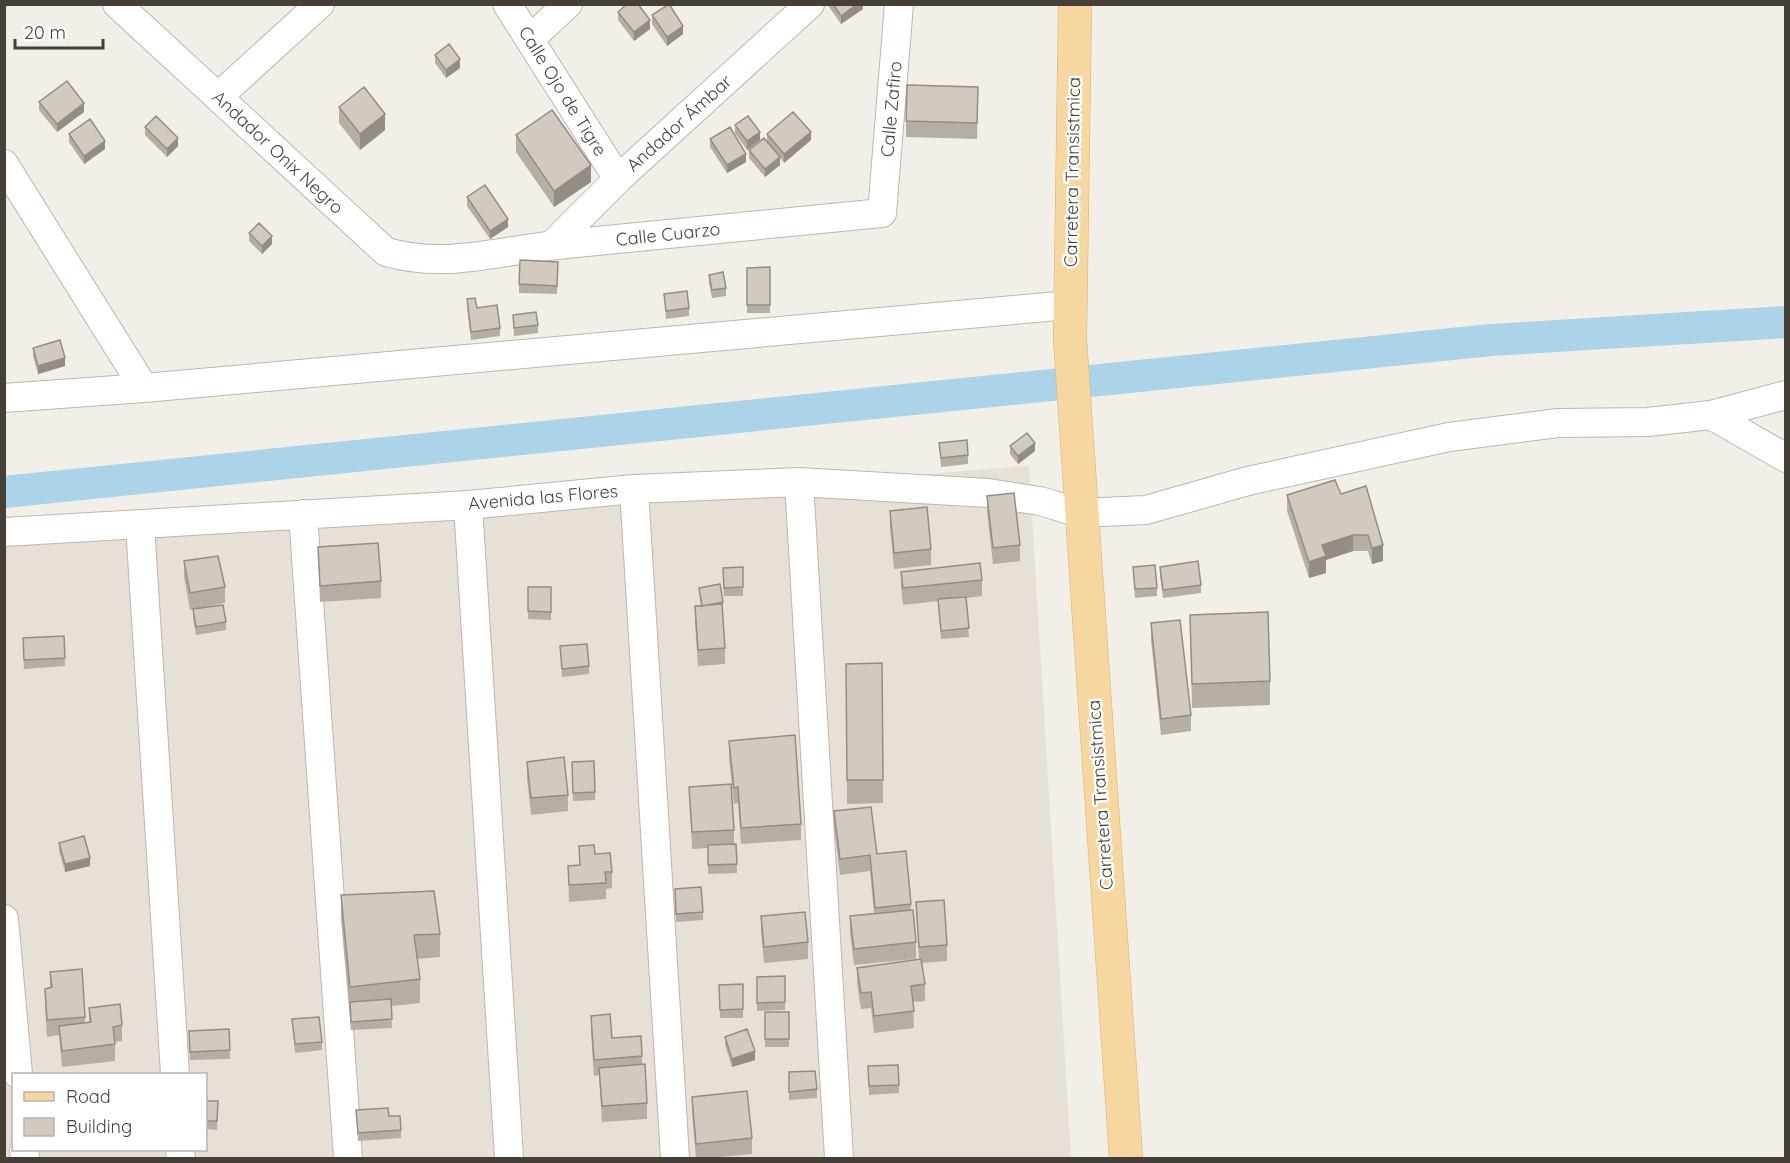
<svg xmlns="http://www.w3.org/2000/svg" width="1790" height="1163" font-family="Quicksand,sans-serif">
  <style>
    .residential { fill: #e6e0d7; fill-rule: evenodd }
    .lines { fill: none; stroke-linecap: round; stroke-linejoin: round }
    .canal { stroke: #abd4e9; stroke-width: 32 }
    .street-casing { stroke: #bdb6ac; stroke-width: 30 }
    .primary-casing { stroke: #d8b271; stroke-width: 34 }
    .street { stroke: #fff; stroke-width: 28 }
    .primary { stroke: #f5d79f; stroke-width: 33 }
    .wall { fill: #b5aea4 }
    .shaded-wall { fill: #948d86 }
    .building { fill: #d3cabf; stroke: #948d86; stroke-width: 1.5 }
    .labels { text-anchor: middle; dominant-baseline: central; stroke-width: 5; stroke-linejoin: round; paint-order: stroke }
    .street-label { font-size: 18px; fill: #453f38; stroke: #fff }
  </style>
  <rect width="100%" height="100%" fill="#f2efe8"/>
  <!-- residential -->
  <path class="residential" d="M1029,466L1071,1158H5V546ZM14,1074H206V1150H14Z"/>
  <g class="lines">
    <!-- canal -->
    <path class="canal" d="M4,492L1491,340L1786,322"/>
    <defs>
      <path id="street" d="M117,4L386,252C447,269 496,251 557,245C665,234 773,224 882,213L899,4
        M507,4L618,179
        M530,39L568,4
        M219,96L320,4
        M4,164L144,388
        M552,245L618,179L810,4
        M4,398L144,388L1069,305
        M1711,415L1786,458
        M799,482L839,1158
        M634,489L675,1158
        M468,505L509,1158
        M303,514L348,1158
        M140,525L175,1074
        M4,532L468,505L634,489L799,482L988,493L1040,501L1080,513L1146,510L1248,481L1449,437L1558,423L1648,422L1711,415L1786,395
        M4,919L18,1074
        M24,1150L25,1158
        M180,1150L181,1158"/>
      <path id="primary" d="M1075,4L1070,339L1126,1158"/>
    </defs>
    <!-- street casing -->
    <use href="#street" class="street-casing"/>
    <!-- primary casing -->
    <use href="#primary" class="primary-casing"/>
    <!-- street -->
    <use href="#street" class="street"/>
    <!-- primary -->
    <use href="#primary" class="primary"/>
  </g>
  <!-- wall -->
  <path class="wall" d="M827,4H863V9L841,24Z
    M618,12L650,29L634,41L618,20Z
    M652,15L683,34L667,46L652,24Z
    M435,55L460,68L446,78L435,63Z
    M39,102L84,112L57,132L39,110Z
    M978,103L977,139L906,137V121Z
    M339,107L385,130L360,150L339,123Z
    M735,125L760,140L747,150L735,133Z
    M145,127L178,146L167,157L145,135Z
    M69,134L105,149L84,164L69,142Z
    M767,134L811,140L784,163L780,158V165L765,177L749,158V150L767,141Z
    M516,135L591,182L554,207L516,152Z
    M710,139L746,162L727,173L710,147Z
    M467,197L508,227L490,239L467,206Z
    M249,233L272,244L262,254L249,241Z
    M770,267V313H747V268Z
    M558,270L557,294L519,293V284Z
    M709,275L726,288V296L712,298L709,283Z
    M664,294L689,308V316L666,319Z
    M467,299L500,328V336L471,340L467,307Z
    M513,315L538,325V333L514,336Z
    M33,348L65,366L38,374L33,356Z
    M939,443L968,455V464L941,467Z
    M1010,446L1035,451L1018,464L1010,454Z
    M1366,486L1383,561L1372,564L1368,551H1353L1326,560V573L1309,578L1287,511V495L1341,494Z
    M987,496L1020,545V561L993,564L987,512Z
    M890,511L931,549V565L894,569L890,527Z
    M318,547L381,581V598L320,602Z
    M184,561L225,587V603L190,610L184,577Z
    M743,567V596H724L723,568Z
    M1133,567L1157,588V596L1135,598Z
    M1160,567L1201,585V593L1163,598L1160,575Z
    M901,572L982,580V596L966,598L969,637L941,639L938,601L903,605L901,588Z
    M528,587H551V620L528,619Z
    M699,588L723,602V611H722L725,648V664L698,666L695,622V606H701Z
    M193,609L226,622V630L196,635L193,618Z
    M1190,615L1270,681V705L1192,708Z
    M1151,623L1191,715V731L1161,735L1151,640Z
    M64,636L65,666L24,669L23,646Z
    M560,646L589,666V674L562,677Z
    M882,663L883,803L847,804L846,664Z
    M729,741L801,824V840L741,844L738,803L734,804L729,758Z
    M527,762L568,795V811L531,815L527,778Z
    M572,762L595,792V800L573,801Z
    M689,787L734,830V845L736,844L737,873L708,874V848L692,849Z
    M834,811L877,854L911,904V910L916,942V959L854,965L850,933V916L874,914L870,871L840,875L834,827Z
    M59,843L90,866L65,872L59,851Z
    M579,846L595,854L612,872V888L606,889V899L569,902L568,866L580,865Z
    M675,889L703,912V920L676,922Z
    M341,895L440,934V957L418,959L420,979V1003L391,1006L392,1028L351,1030L341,919Z
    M916,902L947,945V961L922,963L925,984V1001L913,1002L914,1028L874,1033L871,1008L861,1009L857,984V968L919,960Z
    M761,916L808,942V959L764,963L761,932Z
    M50,972L85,1017V1022H89V1008L122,1025V1041L115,1042V1061L62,1067L59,1035L47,1037L45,1006V989L50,987Z
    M785,976V1010L757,1011V977Z
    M743,984V1018H720L719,985Z
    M765,1012H789V1047H765Z
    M591,1016L612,1038L642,1056V1064L647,1103V1119L602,1122L599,1075L594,1076L591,1032Z
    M292,1019L322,1042V1050L295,1053Z
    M229,1029L230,1059L190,1060L189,1031Z
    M725,1037L755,1060L732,1067L725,1045Z
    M898,1065L899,1093L869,1095L868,1066Z
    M789,1072L817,1089V1098L789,1100Z
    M692,1097L752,1138V1154L709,1158H696L692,1113Z
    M206,1101H218L217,1130L206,1129Z
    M356,1110L389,1116L401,1130V1138L358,1141Z"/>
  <!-- shaded-wall -->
  <path class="shaded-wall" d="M857,4H863V9L841,24V16Z
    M650,20V29L634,41V32Z
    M683,26V34L667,46V37Z
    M460,59V68L446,78V70Z
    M84,103V112L57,132V124Z
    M385,114V130L360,150V134Z
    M760,132V140L747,150V141Z
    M811,132V140L784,163V154Z
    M178,138V146L167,157V149Z
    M105,141V149L84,164V156Z
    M746,154V162L727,173V165Z
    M780,157V165L765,177V169Z
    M591,165V182L554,207V191Z
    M508,219V227L490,239V231Z
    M272,236V244L262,254V246Z
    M65,358V366L38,374V366Z
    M1035,443V451L1018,464V456Z
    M1353,535V551L1326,560V573L1309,578V562L1322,545Z
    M1383,545V561L1372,564V548Z
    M90,858V866L65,872V864Z
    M755,1051V1060L732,1067V1059Z"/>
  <!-- building -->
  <path class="building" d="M627,4H638L650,20L634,32L618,12Z
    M669,4L683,26L667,37L652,15Z
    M833,4H857L841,16Z
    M449,44L460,59L446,70L435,55Z
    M67,81L84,103L57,124L39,102Z
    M907,85L978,87L977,123L906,121Z
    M364,87L385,114L360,134L339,107Z
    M552,110L591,165L554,191L516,135Z
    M793,112L811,132L784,154L767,134Z
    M156,116L178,138L167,149L145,127Z
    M748,116L760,132L747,141L735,125Z
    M90,119L105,141L84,156L69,134Z
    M730,127L746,154L727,165L710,139Z
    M764,138L780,157L765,169L749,150Z
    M485,185L508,219L490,231L467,197Z
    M259,223L272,236L262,246L249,233Z
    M520,260L558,262L557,286L519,284Z
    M770,267V305H747V268Z
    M723,272L726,288L712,290L709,275Z
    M687,291L689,308L666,311L664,294Z
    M475,298L477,308L497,305L500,328L471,332L467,299Z
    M536,312L538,325L514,328L513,315Z
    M60,340L65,358L38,366L33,348Z
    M1027,433L1035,443L1018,456L1010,446Z
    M967,440L968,455L941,458L939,443Z
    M1335,480L1341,494L1366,486L1383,545L1372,548L1368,535H1353L1322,545L1326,556L1309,562L1287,495Z
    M1014,493L1020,545L993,548L987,496Z
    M927,507L931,549L894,553L890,511Z
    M378,543L381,581L320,586L318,547Z
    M218,556L225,587L190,593L184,561Z
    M1198,561L1201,585L1163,590L1160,567Z
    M980,563L982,580L903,588L901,572Z
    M1155,565L1157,588L1135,589L1133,567Z
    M743,567V587L724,588L723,568Z
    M720,584L723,602L702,606L699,588Z
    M528,587H551V612L528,611Z
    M966,597L969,628L941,631L938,599Z
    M722,604L725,648L698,650L695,606Z
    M223,605L226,622L196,627L193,609Z
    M1268,612L1270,681L1192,684L1190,615Z
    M1180,620L1191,715L1161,719L1151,623Z
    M64,636L65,658L24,660L23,638Z
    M587,644L589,666L562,669L560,646Z
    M882,663L883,780H847L846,664Z
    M795,735L801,824L741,828L738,787L734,788L729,741Z
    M564,757L568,795L531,798L527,762Z
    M594,761L595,792L573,793L572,762Z
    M731,784L734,830L692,832L689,787Z
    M871,807L877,854L906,851L911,904L875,908L870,855L840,859L834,811Z
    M84,836L90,858L65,864L59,843Z
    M736,844L737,864L708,865V845Z
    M594,845L595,854L610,853L612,872H605L606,883L569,885L568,866L580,865L579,846Z
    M701,887L703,912L676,914L675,889Z
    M434,891L440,934L414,935L420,979L350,987L341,895Z
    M944,900L947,945L919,947L916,902Z
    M913,910L916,942L854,949L850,916Z
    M805,912L808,942L764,947L761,916Z
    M921,959L925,984L911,986L914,1011L874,1016L871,992L861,993L857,968Z
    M82,969L85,1017L47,1020L45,989L52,987L50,972Z
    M785,976V1002L757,1003V977Z
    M743,984V1009L720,1010L719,985Z
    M391,999L392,1019L351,1022L350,1002Z
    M120,1004L122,1025L113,1027L115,1044L62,1051L59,1026L91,1022L89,1008Z
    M765,1012H789V1039H765Z
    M610,1014L612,1038L641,1036L642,1056L594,1060L591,1016Z
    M319,1017L322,1042L295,1044L292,1019Z
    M229,1029L230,1050L190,1052L189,1031Z
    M747,1029L755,1051L732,1059L725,1037Z
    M645,1064L647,1103L602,1106L599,1068Z
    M898,1065L899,1085L869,1086L868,1066Z
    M815,1071L817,1089L789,1092V1072Z
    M747,1091L752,1138L696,1144L692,1097Z
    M206,1101H218L217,1121H206Z
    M388,1108L389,1116H400L401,1130L358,1133L356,1110Z"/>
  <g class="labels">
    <!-- street labels -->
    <g class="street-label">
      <text transform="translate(563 91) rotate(58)">Calle Ojo de Tigre</text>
      <text transform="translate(891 109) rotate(-85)">Calle Zafiro</text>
      <text transform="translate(679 123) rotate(-42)">Andador Ámbar</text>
      <text transform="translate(278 152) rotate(43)">Andador Onix Negro</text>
      <text transform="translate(1072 172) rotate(-89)">Carretera Transistmica</text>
      <text transform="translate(668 234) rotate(-6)">Calle Cuarzo</text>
      <text transform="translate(543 497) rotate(-5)">Avenida las Flores</text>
      <text transform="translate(1100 795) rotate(-94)">Carretera Transistmica</text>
    </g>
  </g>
  <!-- border -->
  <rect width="1790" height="1163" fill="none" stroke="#453f38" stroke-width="12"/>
  <!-- legend -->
  <rect x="12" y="1073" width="195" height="78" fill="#ffffff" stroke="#b5b2af" stroke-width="1.5"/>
  <rect x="24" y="1092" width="30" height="9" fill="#f5d79f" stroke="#b5b2af" stroke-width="1.5"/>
  <text x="66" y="1103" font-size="18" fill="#453f38">Road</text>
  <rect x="24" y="1118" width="30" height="18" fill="#d3cabf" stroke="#b5b2af" stroke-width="1.5"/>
  <text x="66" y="1133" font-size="18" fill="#453f38">Building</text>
  <!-- scale -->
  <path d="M15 39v9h88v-9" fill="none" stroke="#453f38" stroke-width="3"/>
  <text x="24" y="39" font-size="18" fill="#453f38" stroke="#ffffff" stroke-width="4.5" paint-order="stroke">20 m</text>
</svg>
